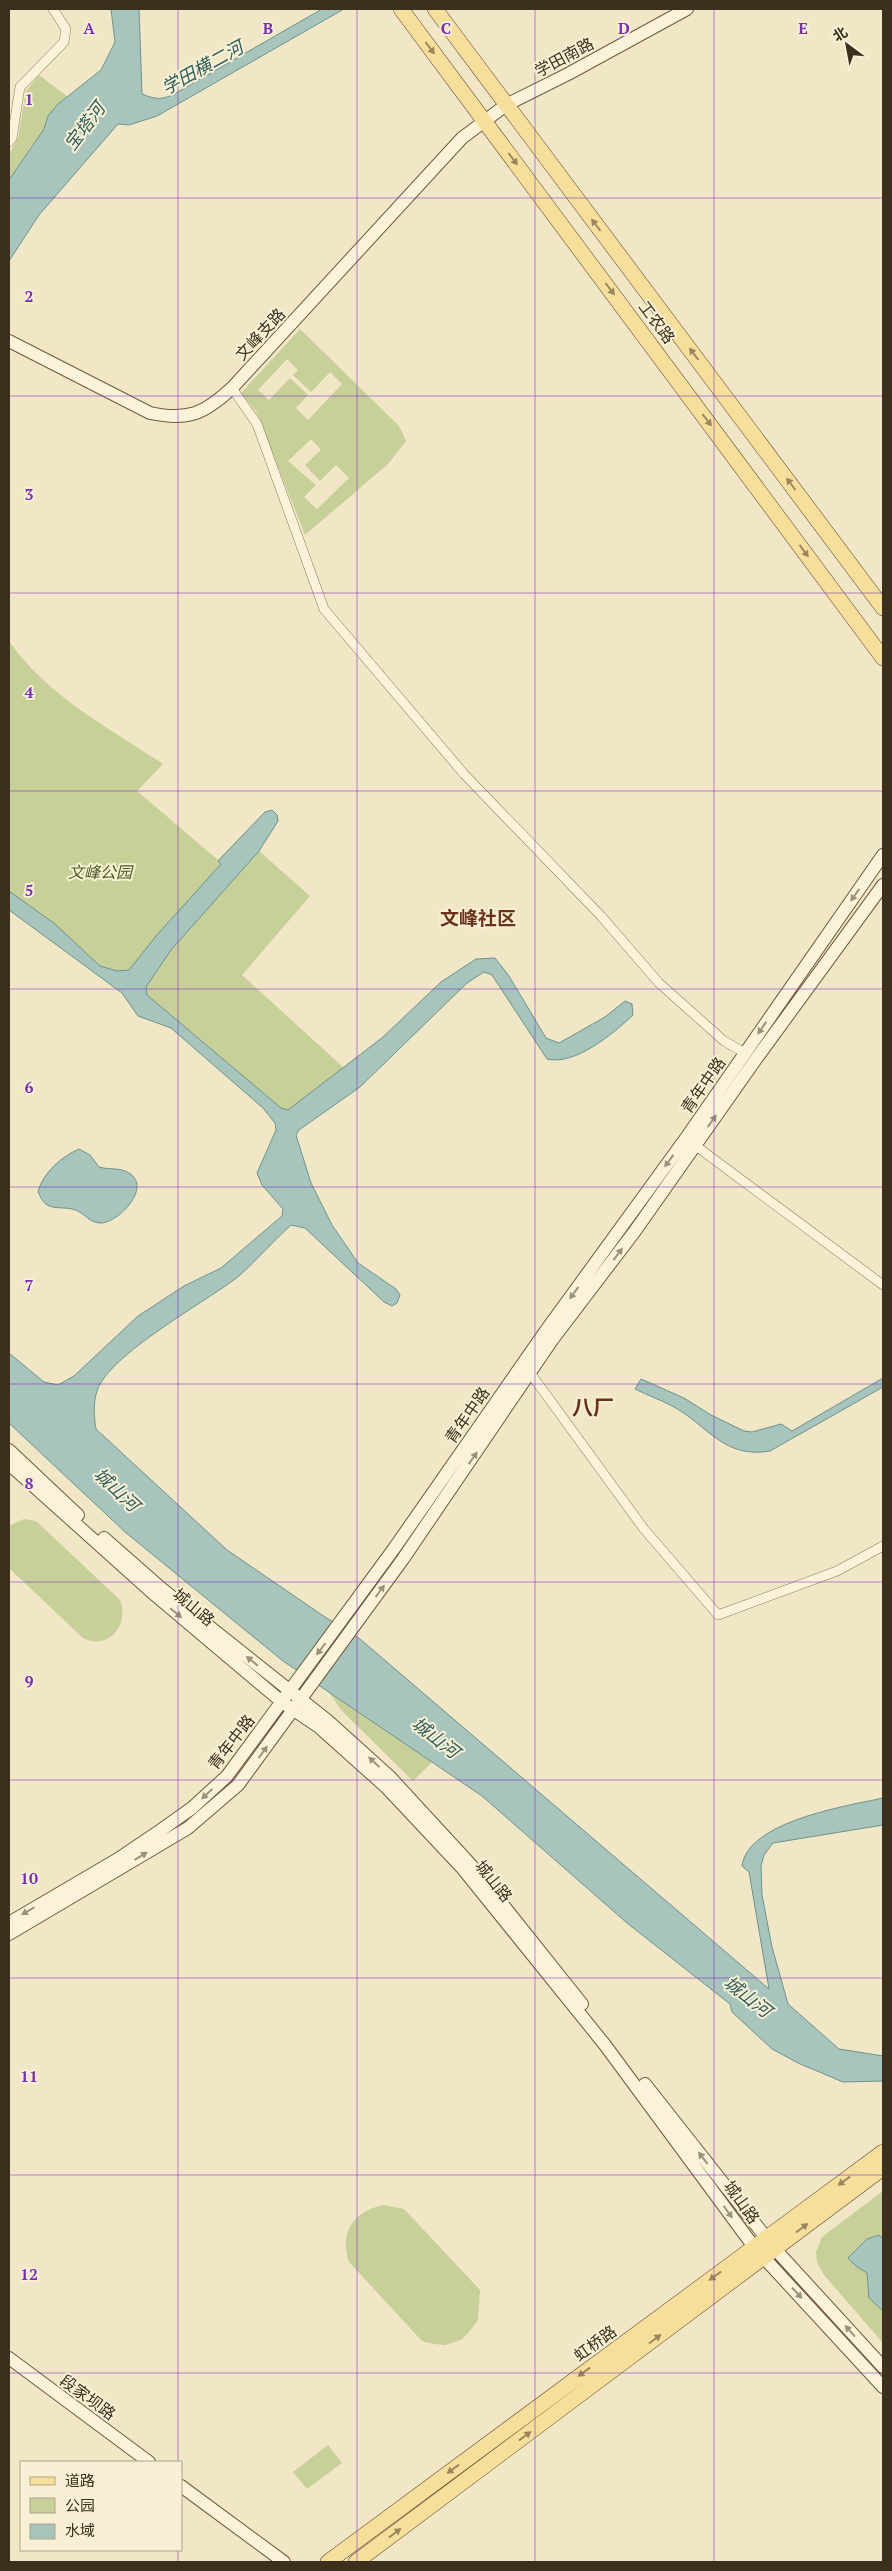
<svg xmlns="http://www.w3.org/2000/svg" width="892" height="2571" font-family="'PT Serif','Noto Sans SC',serif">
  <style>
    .green { fill: #c7d098; fill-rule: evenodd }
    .water { fill: #a7c4bd; stroke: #6d948c }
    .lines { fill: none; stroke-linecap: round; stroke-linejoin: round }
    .street-casing { stroke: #8e785a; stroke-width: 10 }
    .secondary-casing { stroke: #70593d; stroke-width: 14 }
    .primary-casing { stroke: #5c452e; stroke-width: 16 }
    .street { stroke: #fbf3d9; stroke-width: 9 }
    .secondary { stroke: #fbf3d9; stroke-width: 12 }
    .primary { stroke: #f6de9b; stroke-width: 15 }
    .oneway { fill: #9a865c }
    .oneway2 { fill: #9c917c }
    .grid { fill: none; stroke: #7b2cbf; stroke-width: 1; stroke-opacity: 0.55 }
    .labels { text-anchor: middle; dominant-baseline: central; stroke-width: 4; stroke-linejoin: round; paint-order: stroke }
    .street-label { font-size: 16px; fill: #3d2f1e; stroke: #f8f0d5 }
    .park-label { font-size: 16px; font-style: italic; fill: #4a5b24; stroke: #f8f0d5 }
    .water-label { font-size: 18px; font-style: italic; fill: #2d5e5d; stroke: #f8f0d5 }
    .quarter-label { font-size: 19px; font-weight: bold; fill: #6d301b; stroke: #f8f0d5 }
    .district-label { font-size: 21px; font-weight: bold; fill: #6d301b; stroke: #f8f0d5 }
    .grid-label { font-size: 16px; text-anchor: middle; font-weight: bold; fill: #7b2cbf; stroke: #f8f0d5; stroke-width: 4; stroke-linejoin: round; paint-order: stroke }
  </style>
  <rect width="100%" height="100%" fill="#f1e6c5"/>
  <!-- green -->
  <path class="green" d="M39,75L68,97L58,104L48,116L44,128L9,180V155L18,138L26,91Z
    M300,329L399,426L406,441L388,464L305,535L256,411L241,393ZM287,359L298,370L293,375L311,392L330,372L342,384L308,420L296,408L308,395L290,378L269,400L258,390ZM311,439L321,450L305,465L320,481L336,465L349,478L317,509L304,497L316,485L288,461Z
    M9,641C47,696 109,728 163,764L137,791L218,860L265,812L272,810L277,815L278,821L259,851L310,896L242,975L344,1068L288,1110L275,1123L263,1108L171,1028L138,1016L122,993L9,910Z
    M24,1519L36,1521L120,1600C130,1624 109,1651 83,1638L9,1568V1526Z
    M329,1692L432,1762L413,1781L341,1710Z
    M883,2191V2343L824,2275L817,2262L816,2252L822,2237Z
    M384,2205L404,2209L480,2290L478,2320L469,2332L461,2340L445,2345L434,2344L422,2341L349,2262C339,2231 354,2211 384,2205Z
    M328,2445L342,2463L307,2489L293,2472Z"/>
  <!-- water -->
  <path class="water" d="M111,9H139L142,94C156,100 163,100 176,93L322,9H344L157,116L129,125L118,124L39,215L9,261V180L44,129L48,116L58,104L101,70L115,42Z
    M272,810L277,815L278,821L259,851L171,950L146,987L147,995L281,1108L288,1110L383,1037L441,982L476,959L495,958L509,976L546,1038L559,1043L605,1017L625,1001L632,1004L633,1015C614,1033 575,1066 547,1059L492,975L484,972L467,983L360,1087L299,1130L296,1135L311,1183L332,1225L358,1263L396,1289L400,1295L397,1303L392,1306L384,1302L305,1228L291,1225C273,1241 257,1260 239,1276C206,1302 109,1354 97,1391C93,1403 94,1417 96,1429L227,1550L322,1615L360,1639L769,1989L749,1872L742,1866C748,1821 847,1806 883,1798V1825L773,1843L764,1855L761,1866L762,1895L772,1947L788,2004L839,2049L883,2056V2081L843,2082L798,2063L772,2049L732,2012L730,2004L627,1923L482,1796L283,1661L125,1532L9,1423V1353L44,1382L58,1385L74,1376L138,1316L184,1286L221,1268L282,1216L283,1209L262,1185L257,1173L276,1130L275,1123L263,1108L171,1028L138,1016L122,993L9,910V891L55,924L100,966L117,971L129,970L156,936L221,864L218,861L265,812Z
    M79,1149L90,1155L99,1167C108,1170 120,1167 129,1173C152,1187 120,1221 102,1223C89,1224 84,1211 72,1209C56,1206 45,1212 38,1191C44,1172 61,1157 79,1149Z
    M883,1378V1387L770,1451C724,1459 708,1426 674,1407C661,1400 647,1395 635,1389L641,1379L684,1398L711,1415L744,1431L752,1432L781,1424L792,1431Z
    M879,2235L883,2239V2311L869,2298L867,2273L856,2266L848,2258L867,2239Z"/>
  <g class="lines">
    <defs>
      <path id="street" d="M9,142L12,138L20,87L64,42L66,29L53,9
        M232,388L257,424L324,609L464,774L601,916L659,983L724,1041L745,1053
        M692,1143L883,1285
        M528,1370L644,1529L718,1615L837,1571L883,1546"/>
      <path id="secondary" d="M9,341L150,413C188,421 204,414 232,388L462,138L506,105L568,74L687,9
        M9,1450L78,1515
        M9,1464L155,1595L282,1702L319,1727L386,1787L463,1869L605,2045L754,2247L883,2387
        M104,1538L162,1589L328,1721L390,1777L471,1865L582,2004
        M9,1923L118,1859L161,1830L192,1808L227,1776L393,1550L545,1332L686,1138L883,855
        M9,1934L188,1828L238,1785L403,1559L552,1340L635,1231L756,1059L883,885
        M645,2084L775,2249L883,2367
        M9,2358L149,2462
        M181,2486L284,2562"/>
      <path id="primary" d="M401,9L883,658
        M435,9L883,608
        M328,2562L883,2152
        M356,2562L883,2168"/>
    </defs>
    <!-- street casing -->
    <use href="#street" class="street-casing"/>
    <!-- secondary casing -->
    <use href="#secondary" class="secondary-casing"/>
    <!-- primary casing -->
    <use href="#primary" class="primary-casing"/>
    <!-- street -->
    <use href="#street" class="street"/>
    <!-- secondary -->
    <use href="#secondary" class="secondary"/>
    <!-- primary -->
    <use href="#primary" class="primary"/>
  </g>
  <!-- one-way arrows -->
  <defs><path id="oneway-solid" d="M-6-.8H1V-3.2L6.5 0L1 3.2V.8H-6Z" transform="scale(1.25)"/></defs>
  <g class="oneway">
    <use href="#oneway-solid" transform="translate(430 48) rotate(53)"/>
    <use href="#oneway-solid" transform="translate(513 159) rotate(53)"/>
    <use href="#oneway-solid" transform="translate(596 225) rotate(-127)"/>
    <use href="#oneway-solid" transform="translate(610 289) rotate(53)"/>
    <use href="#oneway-solid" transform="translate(694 354) rotate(-127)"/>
    <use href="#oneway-solid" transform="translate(707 420) rotate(53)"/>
    <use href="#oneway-solid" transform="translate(791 484) rotate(-127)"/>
    <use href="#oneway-solid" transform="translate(804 551) rotate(54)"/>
    <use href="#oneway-solid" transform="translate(844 2181) rotate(144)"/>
    <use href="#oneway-solid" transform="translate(802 2228) rotate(-37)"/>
    <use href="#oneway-solid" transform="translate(715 2276) rotate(144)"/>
    <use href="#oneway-solid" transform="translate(655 2339) rotate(-37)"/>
    <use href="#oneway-solid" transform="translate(584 2372) rotate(144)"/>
    <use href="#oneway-solid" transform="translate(525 2436) rotate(-36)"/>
    <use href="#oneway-solid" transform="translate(453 2469) rotate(144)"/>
    <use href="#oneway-solid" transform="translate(395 2533) rotate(-37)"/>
  </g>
  <g class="oneway2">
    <use href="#oneway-solid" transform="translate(855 895) rotate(125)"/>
    <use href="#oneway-solid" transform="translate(762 1028) rotate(125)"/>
    <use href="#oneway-solid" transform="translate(712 1121) rotate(-55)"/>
    <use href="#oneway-solid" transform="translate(669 1161) rotate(126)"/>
    <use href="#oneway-solid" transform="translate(618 1254) rotate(-54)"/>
    <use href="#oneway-solid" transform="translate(574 1293) rotate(126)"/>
    <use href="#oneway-solid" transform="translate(473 1458) rotate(-55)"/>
    <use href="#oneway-solid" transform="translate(380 1591) rotate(-54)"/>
    <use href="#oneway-solid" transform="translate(176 1613) rotate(40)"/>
    <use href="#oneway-solid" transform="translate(321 1649) rotate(127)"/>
    <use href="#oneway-solid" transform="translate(252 1661) rotate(-141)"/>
    <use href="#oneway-solid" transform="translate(263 1752) rotate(-54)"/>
    <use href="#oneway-solid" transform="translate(374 1762) rotate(-137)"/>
    <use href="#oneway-solid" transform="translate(207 1794) rotate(137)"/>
    <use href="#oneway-solid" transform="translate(141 1856) rotate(-31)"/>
    <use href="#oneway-solid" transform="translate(28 1911) rotate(150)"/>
    <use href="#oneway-solid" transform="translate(703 2158) rotate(-128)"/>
    <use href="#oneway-solid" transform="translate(728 2212) rotate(54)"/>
    <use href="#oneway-solid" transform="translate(797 2293) rotate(47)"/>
    <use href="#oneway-solid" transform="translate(850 2331) rotate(-132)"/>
  </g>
  <!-- grid -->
  <path class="grid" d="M178,9V2462M357,9V2562M535,9V2562M714,9V2562M9,198H883M9,396H883M9,593H883M9,791H883M9,989H883M9,1187H883M9,1384H883M9,1582H883M9,1780H883M9,1978H883M9,2175H883M9,2373H883M178,2550V2562"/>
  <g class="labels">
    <!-- street labels -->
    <g class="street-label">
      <text transform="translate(564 57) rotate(-28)">学田南路</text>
      <text transform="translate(657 322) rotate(53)">工农路</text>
      <text transform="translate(260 334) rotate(-47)">文峰支路</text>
      <text transform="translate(703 1085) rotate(-55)">青年中路</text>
      <text transform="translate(467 1415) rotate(-55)">青年中路</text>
      <text transform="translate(194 1607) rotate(40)">城山路</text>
      <text transform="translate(231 1742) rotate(-52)">青年中路</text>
      <text transform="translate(494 1881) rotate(51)">城山路</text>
      <text transform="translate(742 2202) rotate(54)">城山路</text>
      <text transform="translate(595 2343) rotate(-36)">虹桥路</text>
      <text transform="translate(88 2397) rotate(36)">段家坝路</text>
    </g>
    <!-- park labels -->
    <g class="park-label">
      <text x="100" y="872">文峰公园</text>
    </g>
    <!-- water labels -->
    <g class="water-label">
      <text transform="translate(202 67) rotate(-29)">学田横二河</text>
      <text transform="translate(84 126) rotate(-53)">宝塔河</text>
      <text transform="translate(117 1489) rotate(43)">城山河</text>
      <text transform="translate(436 1737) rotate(38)">城山河</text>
      <text transform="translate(748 1996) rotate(38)">城山河</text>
    </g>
    <!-- quarter labels -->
    <g class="quarter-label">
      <text x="478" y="917">文峰社区</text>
    </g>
    <!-- district labels -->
    <g class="district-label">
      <text x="593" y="1407">八厂</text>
    </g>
  </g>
  <g class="grid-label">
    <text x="89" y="34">A</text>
    <text x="268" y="34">B</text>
    <text x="446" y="34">C</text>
    <text x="624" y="34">D</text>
    <text x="803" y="34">E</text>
    <text x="29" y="105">1</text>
    <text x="29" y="302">2</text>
    <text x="29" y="500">3</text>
    <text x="29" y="698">4</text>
    <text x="29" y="896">5</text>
    <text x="29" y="1093">6</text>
    <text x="29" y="1291">7</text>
    <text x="29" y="1489">8</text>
    <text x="29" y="1687">9</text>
    <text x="29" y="1884">10</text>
    <text x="29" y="2082">11</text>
    <text x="29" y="2280">12</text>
  </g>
  <!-- border -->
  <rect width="892" height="2571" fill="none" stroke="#3d2f1e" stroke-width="20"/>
  <!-- legend -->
  <rect x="20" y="2461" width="162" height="90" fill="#f8f0d5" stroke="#ada38c"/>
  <rect x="30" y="2477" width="25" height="8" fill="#f6de9b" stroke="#ada38c"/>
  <text x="65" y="2486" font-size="15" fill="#3d2f1e">道路</text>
  <rect x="30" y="2498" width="25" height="15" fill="#c7d098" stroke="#ada38c"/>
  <text x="65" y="2511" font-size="15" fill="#3d2f1e">公园</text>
  <rect x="30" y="2524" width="25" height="15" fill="#a7c4bd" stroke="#ada38c"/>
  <text x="65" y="2536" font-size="15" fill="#3d2f1e">水域</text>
  <!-- north arrow -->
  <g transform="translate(847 45) rotate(328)" stroke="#f8f0d5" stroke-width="4" paint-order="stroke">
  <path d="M0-4L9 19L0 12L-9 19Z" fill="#3d2f1e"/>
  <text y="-8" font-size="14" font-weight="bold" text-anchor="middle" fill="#3d2f1e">北</text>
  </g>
</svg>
